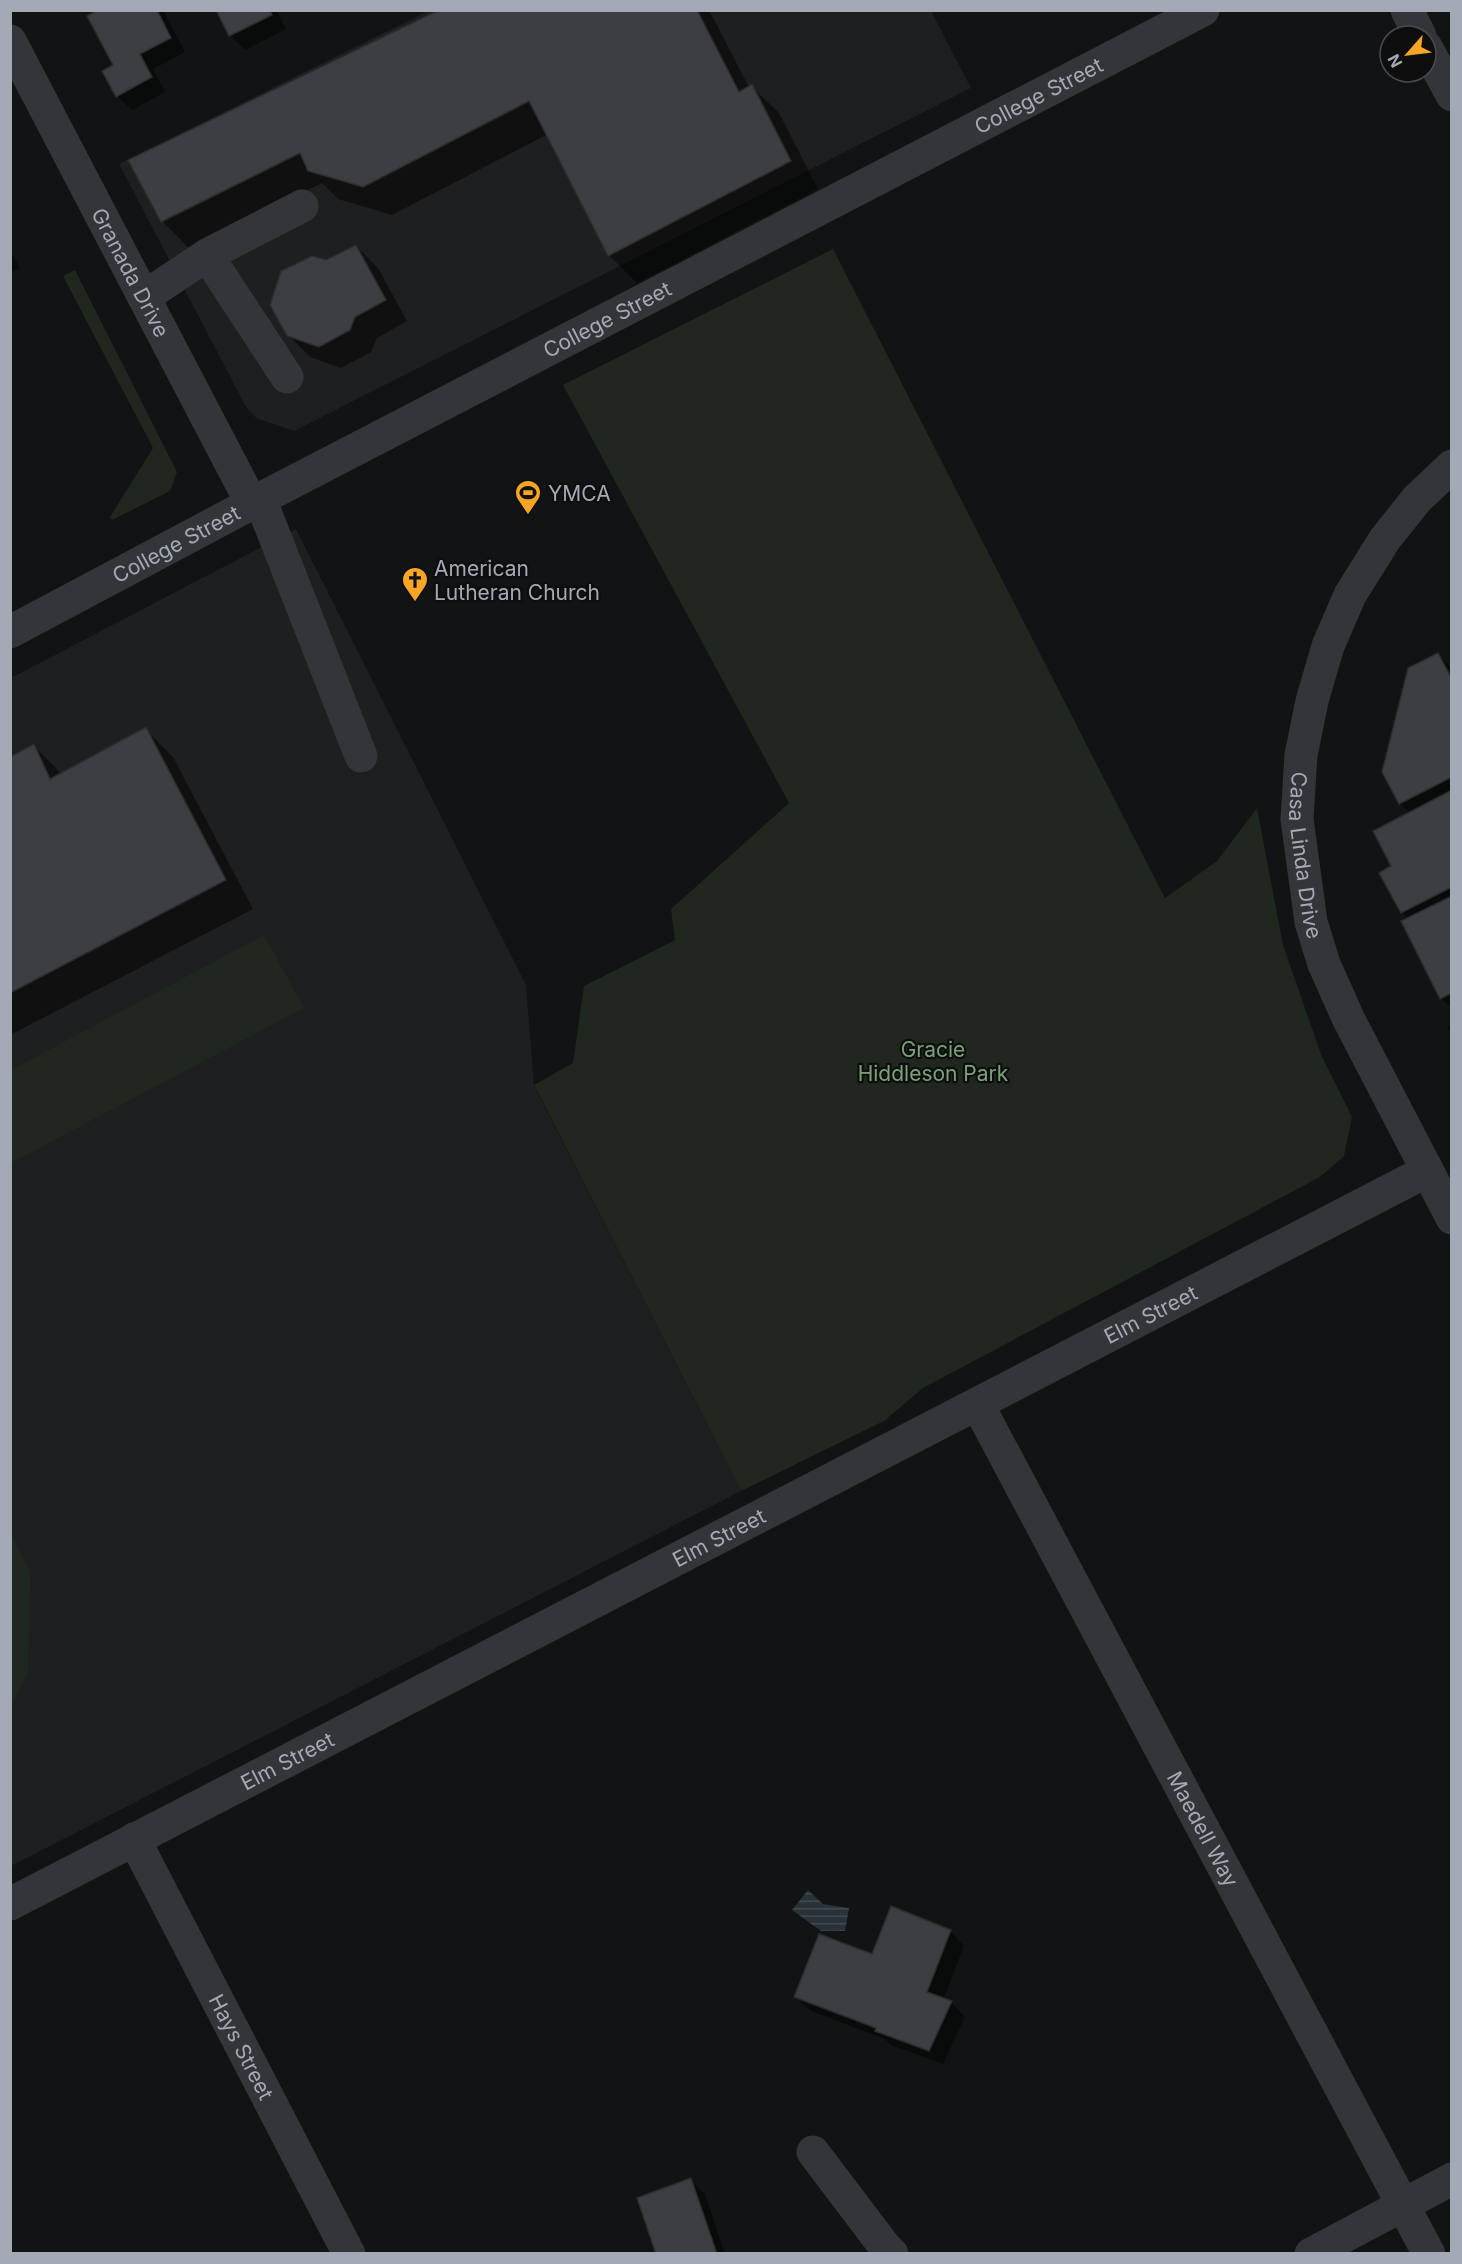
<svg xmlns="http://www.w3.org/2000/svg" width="1462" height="2264" font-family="Inter,sans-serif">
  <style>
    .built { fill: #1e1f21 }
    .green { fill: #1f271f }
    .water { fill: url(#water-rules) }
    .shadow { fill: #0007 }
    .building { fill: #3c3e41; stroke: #2c2d30; stroke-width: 1.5 }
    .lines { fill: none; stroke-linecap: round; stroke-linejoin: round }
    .minor { stroke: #333539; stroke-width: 33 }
    .labels { text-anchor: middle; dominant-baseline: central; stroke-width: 4.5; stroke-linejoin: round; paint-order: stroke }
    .street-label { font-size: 21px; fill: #a4aab5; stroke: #0e0e0f }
    .poi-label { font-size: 21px; fill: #a4aab5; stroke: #0e0e0f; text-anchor: start }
    .park-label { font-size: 21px; fill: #7aa17a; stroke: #0e0e0f }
  </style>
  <defs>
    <pattern id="water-rules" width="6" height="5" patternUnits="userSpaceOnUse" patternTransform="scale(1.5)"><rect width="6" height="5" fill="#283238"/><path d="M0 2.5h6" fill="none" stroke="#444d53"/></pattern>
  </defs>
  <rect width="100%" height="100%" fill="#121314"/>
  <!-- built -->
  <path class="built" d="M428,11H931L971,88L294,431L256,418L246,407L119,164Z
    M296,529L526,985L534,1086L741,1491L11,1866V678Z"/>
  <!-- green -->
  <path class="green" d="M833,249L1165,898L1217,861L1257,808L1283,945L1322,1057L1352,1117L1344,1156L1320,1177L923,1388L884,1421L741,1491L534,1085L573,1063L584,986L675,940L671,909L789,803L563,385Z
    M75,270L177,472L170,491L112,520L110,517L153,448L63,276Z
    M264,935L304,1008L11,1163V1070Z
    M11,1535L30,1570V1593L28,1674L11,1706Z"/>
  <!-- water -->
  <path class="water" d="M808,1890L823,1904L849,1908L845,1931H821L792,1910Z"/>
  <!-- shadow -->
  <path class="shadow" d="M101,10H163L185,52L153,69L165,92L132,110L117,96L115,66Z
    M218,10H276L286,29L245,50L230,35Z
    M442,10H709L749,87L751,86L779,113L818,189L637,283L609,255L548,134L392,215L338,199L322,183L190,249L162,221Z
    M356,246L378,268L407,321L377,338L371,352L341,368L310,357L288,335L326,261Z
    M10,250L20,268L10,273Z
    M1438,655L1452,668V1009L1441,998L1403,922L1409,919L1402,913L1381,873L1393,867L1410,813L1400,803L1384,772Z
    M145,729L173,757L253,909L10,1035V759L34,746L62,774Z
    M1452,1025V1035L1447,1027Z
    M950,1931L964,1946L943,2000L951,2002L965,2017L943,2064L891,2045L885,2039L811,2011L796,1997L872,1956Z
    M690,2180L705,2194L725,2254H657Z"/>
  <!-- building -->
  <path class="building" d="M97,10H157L171,38L140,54L152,77L116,97L102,71L113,65L87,16Z
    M216,10H270L272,15L229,36Z
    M439,10H697L739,92L752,84L791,161L608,256L529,101L363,187L308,171L300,153L161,222L128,160Z
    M356,245L386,300L355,317L350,330L319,347L287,336L270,305L281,271L312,256L326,260Z
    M1438,653L1452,679V777L1399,804L1382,772L1408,668Z
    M146,727L226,880L10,993V757L34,744L50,779Z
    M1452,790V887L1401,913L1379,873L1391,866L1373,831Z
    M1452,896V993L1440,999L1401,921Z
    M891,1906L951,1930L927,1992L952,2001L929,2051L875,2031L876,2028L794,1997L819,1934L872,1954Z
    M691,2178L717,2254H656L637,2198Z"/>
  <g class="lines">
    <!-- minor -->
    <g class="minor">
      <path d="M1407,10L1420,36"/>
      <path id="s1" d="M10,41L252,504"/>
      <path d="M1426,47L1452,95"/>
      <path d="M207,255L287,377"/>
      <path d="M144,297L207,255L302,206"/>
      <path id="s2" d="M1452,466L1417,499L1385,539L1350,595L1328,646L1312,701L1301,755L1297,819L1311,922L1324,964L1349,1020L1452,1218"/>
      <path d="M260,499L361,756"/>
      <path id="s3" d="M10,632L260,499L1203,10"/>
      <path id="s4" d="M978,1405L1429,2254"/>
      <path id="s5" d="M134,1839L349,2254"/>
      <path id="s6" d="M10,1904L1427,1171"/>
      <path d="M813,2152L885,2247L892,2254"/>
      <path d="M1311,2254L1452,2179"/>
    </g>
  </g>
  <!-- icons -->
  <defs>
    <symbol id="stadium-pin" viewBox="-11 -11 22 30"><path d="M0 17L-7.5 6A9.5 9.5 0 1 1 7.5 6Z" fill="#f8a427" stroke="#0e0e0f"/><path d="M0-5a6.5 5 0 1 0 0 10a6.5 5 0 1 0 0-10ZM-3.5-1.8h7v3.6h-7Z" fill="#111"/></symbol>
    <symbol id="church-pin" viewBox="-11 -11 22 30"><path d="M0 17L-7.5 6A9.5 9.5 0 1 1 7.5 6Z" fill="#f8a427" stroke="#0e0e0f"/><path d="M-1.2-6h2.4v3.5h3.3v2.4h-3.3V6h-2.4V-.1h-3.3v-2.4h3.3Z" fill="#111"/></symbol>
  </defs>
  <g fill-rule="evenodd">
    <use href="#stadium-pin" x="513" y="478" width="30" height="40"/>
    <use href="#church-pin" x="400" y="565" width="30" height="40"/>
  </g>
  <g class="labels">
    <!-- street labels -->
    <g class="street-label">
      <text stroke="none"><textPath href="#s3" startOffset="1160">College Street</textPath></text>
      <text stroke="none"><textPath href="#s1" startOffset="261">Granada Drive</textPath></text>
      <text stroke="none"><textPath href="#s3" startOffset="674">College Street</textPath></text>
      <text stroke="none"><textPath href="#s3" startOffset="188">College Street</textPath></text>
      <text stroke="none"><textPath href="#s2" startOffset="434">Casa Linda Drive</textPath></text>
      <text stroke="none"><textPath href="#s6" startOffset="1284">Elm Street</textPath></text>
      <text stroke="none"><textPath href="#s6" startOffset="798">Elm Street</textPath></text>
      <text stroke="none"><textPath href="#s6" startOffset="312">Elm Street</textPath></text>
      <text stroke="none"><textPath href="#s4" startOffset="480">Maedell Way</textPath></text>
      <text stroke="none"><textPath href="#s5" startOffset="234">Hays Street</textPath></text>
    </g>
    <!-- poi labels -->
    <g class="poi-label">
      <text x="548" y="493">YMCA</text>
      <text x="434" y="568">American<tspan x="434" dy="24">Lutheran Church</tspan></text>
    </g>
    <!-- park labels -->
    <g class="park-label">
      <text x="933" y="1049">Gracie<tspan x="933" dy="24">Hiddleson Park</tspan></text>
    </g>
  </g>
  <!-- border -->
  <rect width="1462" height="2264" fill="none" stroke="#a4aab5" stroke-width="24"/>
  <!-- north arrow -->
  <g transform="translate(1408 54) rotate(242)"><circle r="28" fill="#0e0e0f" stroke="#4a4c51" stroke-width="1.5"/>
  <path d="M0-4.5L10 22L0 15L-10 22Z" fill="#f8a427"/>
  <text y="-9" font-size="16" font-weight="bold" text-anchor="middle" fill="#a4aab5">N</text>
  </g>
</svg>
